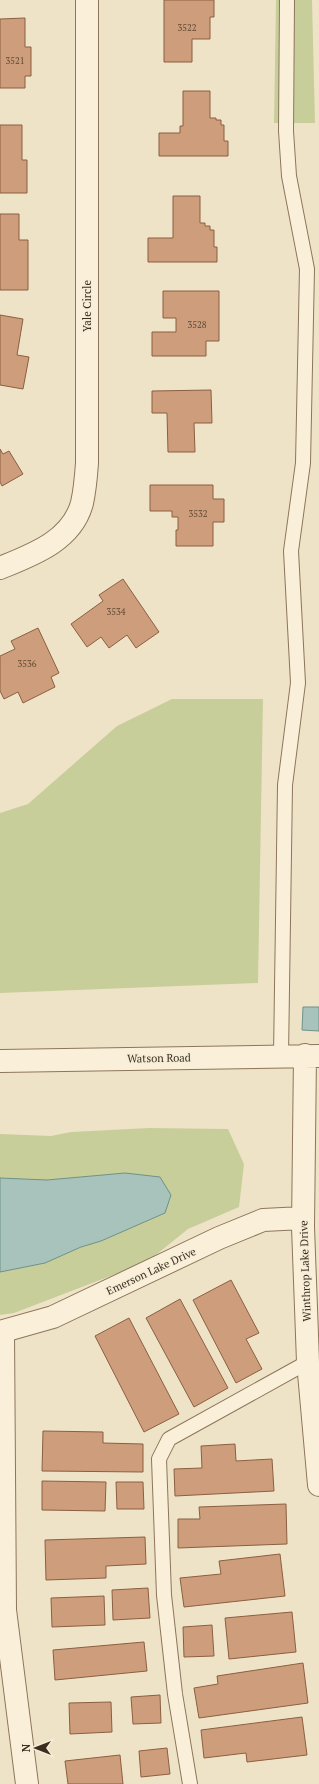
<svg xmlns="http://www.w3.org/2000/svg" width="319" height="1784" font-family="'PT Serif',serif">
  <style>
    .green { fill: #c8ce9a }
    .water { fill: #a8c3bb; stroke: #6e9289 }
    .building { fill: #ce9e7c; stroke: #8b5f41 }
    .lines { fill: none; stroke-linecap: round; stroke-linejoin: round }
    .lane-casing { stroke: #8c755c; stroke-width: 16 }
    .street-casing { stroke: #8c755c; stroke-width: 24 }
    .lane { stroke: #faf0da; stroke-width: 14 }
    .street { stroke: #faf0da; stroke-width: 22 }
    .labels { text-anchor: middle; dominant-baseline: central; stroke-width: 3; stroke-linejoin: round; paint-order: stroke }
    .number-label { font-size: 9px; fill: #604936 }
    .street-label { font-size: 11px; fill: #3c2d1f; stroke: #f6edd7 }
  </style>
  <rect width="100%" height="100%" fill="#efe3c7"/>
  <!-- green -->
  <path class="green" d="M276,0H312L315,123H274Z
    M172,699H263L258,983L0,993V813L28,804L117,726Z
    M149,1128L228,1129L244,1164L239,1207L188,1229L147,1262L14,1313L0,1315V1134L51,1136L71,1132Z"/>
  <!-- water -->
  <path class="water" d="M303,1007H319V1031L302,1030Z
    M125,1173L160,1177L171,1195L165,1213L101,1241L81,1247L45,1263L0,1272V1178L47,1180Z"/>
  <!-- building -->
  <path class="building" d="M164,0H214V17H210V39H192V62H164Z
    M25,18V47H31V76H25V88H0V19Z
    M183,91H210V118H216V120H221V125H224V141H228V156H159V133H180V126H183Z
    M0,125H22V160H27V193H0Z
    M173,196H200V223H205V226H210V230H214V247H217V262H148V238H173Z
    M0,214H19V240H28V290H0Z
    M163,291H219V341H206V356H152V332H176V318H163Z
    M0,315L23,319L17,355L29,357L23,389L0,385Z
    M211,390L212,423H194L195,452H168L167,413H152V391Z
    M0,449L3,454L9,451L23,474L2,486L0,482Z
    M150,485H213V499H224V522H213V546H176V530H178V517H172V511H150Z
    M123,579L159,632L136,648L127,635L109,648L101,637L87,647L71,624L103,601L99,595Z
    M38,628L59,673L51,677L55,687L23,703L18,692L4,699L0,691V656L15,649L11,641Z
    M231,1280L259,1333L246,1339L262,1369L236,1383L193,1300Z
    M180,1299L228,1388L194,1407L146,1318Z
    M129,1318L179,1414L144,1432L95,1336Z
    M43,1431L103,1432V1443L143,1444V1472L42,1471Z
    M235,1444L236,1461L272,1459L274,1491L175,1496L174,1469L202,1468L201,1446Z
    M42,1481L106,1482L105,1511L42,1510Z
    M116,1482H143L144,1509H117Z
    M286,1504L287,1544L178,1548V1519H200L199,1507Z
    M145,1537L146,1564L106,1566V1578L46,1580L45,1540Z
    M280,1554L285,1596L184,1607L180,1578L221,1574L219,1561Z
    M148,1588L150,1618L113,1620L112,1590Z
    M104,1596L105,1625L52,1627L51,1598Z
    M292,1612L296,1652L229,1659L225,1618Z
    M212,1625L214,1656L184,1657L183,1627Z
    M144,1642L147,1671L55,1680L53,1650Z
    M303,1663L308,1703L199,1718L194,1688L218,1684L217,1676Z
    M160,1695L161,1723L133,1724L131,1697Z
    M111,1702L112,1732L70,1734L69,1703Z
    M302,1717L307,1755L247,1762L246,1753L204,1758L201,1730Z
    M167,1748L170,1774L141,1777L139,1751Z
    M120,1755L123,1784H68L65,1761Z"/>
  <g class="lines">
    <defs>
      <path id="lane" d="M281,1056L285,785L298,683L291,551L303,463L307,269L289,176L286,131L287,0
        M190,1784L175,1694L164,1595L159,1459L169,1439L308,1362"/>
      <path id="street" d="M0,568C32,555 72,541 82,503C85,490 86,477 87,463V0
        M305,1055L303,1227L308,1362L319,1485
        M0,1061L319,1056
        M0,1332L53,1317L219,1238L263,1220L303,1218
        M3,1332L5,1610L27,1784"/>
    </defs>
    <!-- lane casing -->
    <use href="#lane" class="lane-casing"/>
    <!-- street casing -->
    <use href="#street" class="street-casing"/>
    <!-- lane -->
    <use href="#lane" class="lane"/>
    <!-- street -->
    <use href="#street" class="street"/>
  </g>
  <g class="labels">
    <!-- number labels -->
    <g class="number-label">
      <text x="187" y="28">3522</text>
      <text x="15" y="61">3521</text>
      <text x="197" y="325">3528</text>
      <text x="198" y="514">3532</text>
      <text x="116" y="612">3534</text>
      <text x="27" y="664">3536</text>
    </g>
    <!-- street labels -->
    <g class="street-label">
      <text transform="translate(87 306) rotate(-90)">Yale Circle</text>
      <text transform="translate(159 1058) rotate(-1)">Watson Road</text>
      <text transform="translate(151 1271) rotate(-25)">Emerson Lake Drive</text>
      <text transform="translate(305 1271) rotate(-92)">Winthrop Lake Drive</text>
    </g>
  </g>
  <!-- north arrow -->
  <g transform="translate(36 1748) rotate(270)" stroke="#f6edd7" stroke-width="3" paint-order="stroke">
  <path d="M0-3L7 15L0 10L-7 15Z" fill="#3c2d1f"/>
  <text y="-6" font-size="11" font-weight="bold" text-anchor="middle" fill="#3c2d1f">N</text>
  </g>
</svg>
